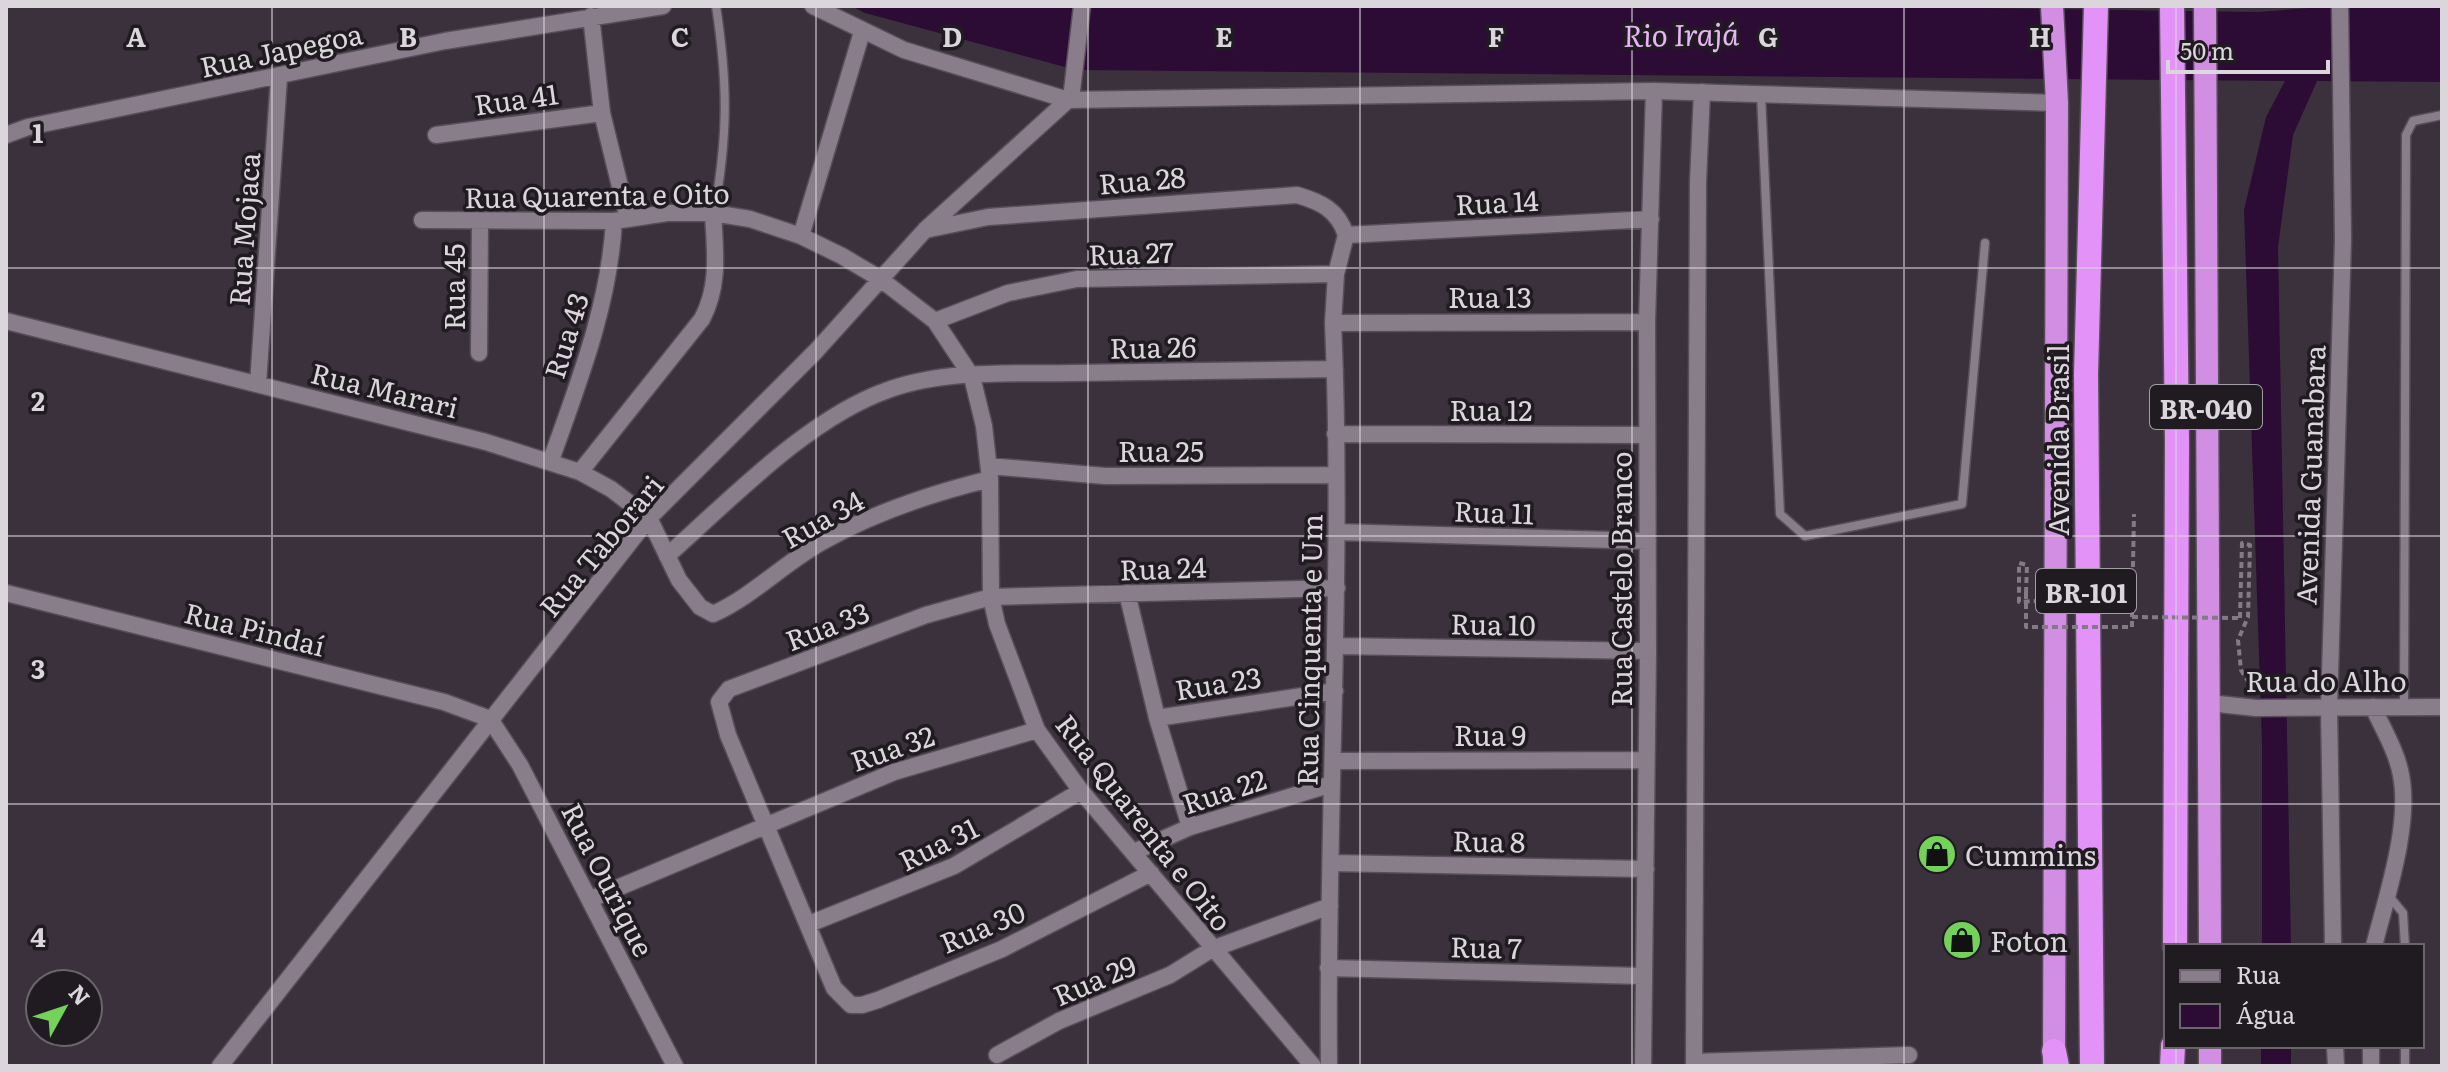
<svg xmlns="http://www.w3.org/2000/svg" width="2448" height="1072" font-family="Literata,serif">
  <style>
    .water { fill: #2c0c34 }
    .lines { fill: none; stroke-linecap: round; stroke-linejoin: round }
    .service-casing { stroke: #564e58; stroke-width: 11 }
    .minor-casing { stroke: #564e58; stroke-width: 19 }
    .tertiary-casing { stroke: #564e58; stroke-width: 19 }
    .trunk-casing { stroke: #564e58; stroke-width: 25 }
    .motorway-casing { stroke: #564e58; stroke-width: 27 }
    .path { stroke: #827a84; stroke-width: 4; stroke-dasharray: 6 4; stroke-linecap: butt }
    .service { stroke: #897d8b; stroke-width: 8 }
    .minor { stroke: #897d8b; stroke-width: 16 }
    .tertiary { stroke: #897d8b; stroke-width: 16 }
    .trunk { stroke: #d18ee2; stroke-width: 22 }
    .motorway { stroke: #e393f7; stroke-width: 24 }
    .path-bridge { stroke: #827a84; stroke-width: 4; stroke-dasharray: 6 4; stroke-linecap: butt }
    .grid { fill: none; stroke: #dbd5dc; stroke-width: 2; stroke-opacity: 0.55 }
    .labels { text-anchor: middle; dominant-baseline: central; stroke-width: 7; stroke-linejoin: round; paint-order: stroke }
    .shield { fill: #1f1b20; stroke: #a39da4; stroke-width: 2 }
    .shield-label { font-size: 26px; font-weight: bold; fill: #dbd5dc }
    .street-label { font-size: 28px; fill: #dbd5dc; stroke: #1f1b20 }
    .poi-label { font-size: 28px; fill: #dbd5dc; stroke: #1f1b20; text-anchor: start }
    .water-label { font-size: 30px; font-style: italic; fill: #eab3f8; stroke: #1f1b20 }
    .grid-label { font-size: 26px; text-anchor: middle; font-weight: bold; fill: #dbd5dc; stroke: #1f1b20; stroke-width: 7; stroke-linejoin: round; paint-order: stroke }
  </style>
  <rect width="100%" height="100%" fill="#3b313d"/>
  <!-- water -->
  <path class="water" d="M852,6H1839L2258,12L2336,6H2442V82L2317,81L2293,135L2278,247L2291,946H2262V744L2244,210L2266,117L2285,81L1076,70L865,13Z
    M2261,1046H2291V1066H2261Z"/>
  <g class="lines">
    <defs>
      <path id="service" d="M1761,94L1780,514L1805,536L1962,504L1985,243
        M714,213C728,135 728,84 716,6
        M2404,707L2406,135L2413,121L2442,115
        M2389,896L2403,913L2405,946
        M2405,1066V1046"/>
      <path id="minor" d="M591,16L602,113L628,219
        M1071,99L1082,6
        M6,135L28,127L445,41L663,6
        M436,135L602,113
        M422,220L614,221L667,213H713L750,219L801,236L842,256L879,278L935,321L972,377L984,426L990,479L991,597L997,624L1037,730L1081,791L1313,1066
        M925,230L988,217L1297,195C1321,202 1338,210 1346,235
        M1346,235L1651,219
        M801,236L862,32
        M6,321L486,442L580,472L611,489L649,518L679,580L700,607L713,614C753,596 784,563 822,542C873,513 933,493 990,479
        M935,321L1008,293L1077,279L1336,274
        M1333,323L1647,322
        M479,353L480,222
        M258,384L279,77
        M1335,434L1646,435
        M551,460C579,381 609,306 614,221
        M989,466L1105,476L1334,475
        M580,472L702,319C720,285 715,251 713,213
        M1337,532L1648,541
        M667,556C730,500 808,418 888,390C945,369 1015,374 1074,373C1161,372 1248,370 1335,369
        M1127,593L1157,718L1190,827
        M1337,646L1648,651
        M2209,703L2256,708L2442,707
        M2373,707C2383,729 2397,752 2401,775C2411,825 2386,898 2374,946
        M1157,718L1335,691
        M1334,761L1646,760
        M1134,852L1190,827L1332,784
        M1332,863L1646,869
        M1151,873L1002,949L878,1000L862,1005H851L834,988L728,735L719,702L729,689L926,615L991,597L1337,588
        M591,899L894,772L1037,730
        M809,924L954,866L1081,791
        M1328,968L1642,976
        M2371,1046V1066
        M997,1055L1059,1021L1170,975L1212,949L1330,906
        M1694,1062L1909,1055
        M220,1066L649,518L816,351L925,230L1068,100
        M1329,1066C1326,818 1344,571 1333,323L1336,274L1346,235
        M1643,1066L1648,651L1647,322L1654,91
        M1694,1066L1698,182L1702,92"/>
      <path id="tertiary" d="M813,6L904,50L1068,100L1654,91L2057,103
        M6,593L444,702L490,719L520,765L675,1066
        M2333,946L2329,708L2343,240L2340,6
        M2335,1046L2336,1066"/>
      <path id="trunk" d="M2052,6L2057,103L2054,1066
        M2205,6L2210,946
        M2210,1046V1066"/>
      <path id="motorway" d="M2172,6L2177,442L2175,946
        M2054,1051L2057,1066
        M2092,1066L2086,374L2096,6
        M2172,1066L2173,1046"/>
    </defs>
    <!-- service casing -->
    <use href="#service" class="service-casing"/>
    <!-- minor casing -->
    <use href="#minor" class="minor-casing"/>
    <!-- tertiary casing -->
    <use href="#tertiary" class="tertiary-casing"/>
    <!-- trunk casing -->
    <use href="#trunk" class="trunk-casing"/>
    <!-- motorway casing -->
    <use href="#motorway" class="motorway-casing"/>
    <!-- path -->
    <path class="path" d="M2026,593L2027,565L2019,563V602L2036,601
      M2132,617L2134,514
      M2240,618L2242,543L2250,545L2248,617L2238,640L2241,670L2249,683L2248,690"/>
    <!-- service -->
    <use href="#service" class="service"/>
    <!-- minor -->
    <use href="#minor" class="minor"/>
    <!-- tertiary -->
    <use href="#tertiary" class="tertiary"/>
    <!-- trunk -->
    <use href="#trunk" class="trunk"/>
    <!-- motorway -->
    <use href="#motorway" class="motorway"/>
    <!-- path-bridge -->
    <path class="path-bridge" d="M2026,593V627H2132V617L2240,618"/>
  </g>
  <!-- grid -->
  <path class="grid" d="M272,6V1066M544,6V1066M816,6V1066M1088,6V1066M1360,6V1066M1632,6V1066M1904,6V1066M2176,6V946M6,268H2442M6,536H2442M6,804H2442M2176,1046V1066"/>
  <!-- icons -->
  <defs>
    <symbol id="shop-disc" viewBox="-11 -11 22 22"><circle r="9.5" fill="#74d25b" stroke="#1f1b20"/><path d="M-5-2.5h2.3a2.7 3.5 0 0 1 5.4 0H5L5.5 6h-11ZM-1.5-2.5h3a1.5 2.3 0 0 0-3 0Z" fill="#111"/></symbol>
  </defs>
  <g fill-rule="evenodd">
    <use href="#shop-disc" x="1915" y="832" width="44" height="44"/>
    <use href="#shop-disc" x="1940" y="918" width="44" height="44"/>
  </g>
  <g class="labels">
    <!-- shield labels -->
    <g class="shield">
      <rect x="2150" y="385" width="112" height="44" rx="6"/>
      <rect x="2036" y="569" width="100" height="44" rx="6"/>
    </g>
    <g class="shield-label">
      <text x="2206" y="407">BR-040</text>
      <text x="2086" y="591">BR-101</text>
    </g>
    <!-- street labels -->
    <g class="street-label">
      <text transform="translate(281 49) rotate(-12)">Rua Japegoa</text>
      <text transform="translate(516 98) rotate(-8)">Rua 41</text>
      <text transform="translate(1142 179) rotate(-5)">Rua 28</text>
      <text transform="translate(597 194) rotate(-1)">Rua Quarenta e Oito</text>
      <text transform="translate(1497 201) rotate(-3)">Rua 14</text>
      <text transform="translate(243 229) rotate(-86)">Rua Mojaca</text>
      <text transform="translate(1131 252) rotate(-2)">Rua 27</text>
      <text transform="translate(453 287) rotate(-90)">Rua 45</text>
      <text x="1490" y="296">Rua 13</text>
      <text transform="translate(565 335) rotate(-73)">Rua 43</text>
      <text transform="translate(1153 346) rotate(-1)">Rua 26</text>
      <text transform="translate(385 389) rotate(14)">Rua Marari</text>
      <text x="1491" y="409">Rua 12</text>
      <text transform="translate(2057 440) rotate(-90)">Avenida Brasil</text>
      <text x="1161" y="450">Rua 25</text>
      <text transform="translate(2309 475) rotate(-88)">Avenida Guanabara</text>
      <text transform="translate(1494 511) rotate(2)">Rua 11</text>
      <text transform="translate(822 518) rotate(-29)">Rua 34</text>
      <text transform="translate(600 545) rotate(-50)">Rua Taborari</text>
      <text transform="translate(1163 567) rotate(-2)">Rua 24</text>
      <text transform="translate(1620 579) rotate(-90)">Rua Castelo Branco</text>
      <text transform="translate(1493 623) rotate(1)">Rua 10</text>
      <text transform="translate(827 625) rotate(-21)">Rua 33</text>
      <text transform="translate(255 628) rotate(14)">Rua Pindaí</text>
      <text transform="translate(1308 650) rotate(-89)">Rua Cinquenta e Um</text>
      <text x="2326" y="680">Rua do Alho</text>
      <text transform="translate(1218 682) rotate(-9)">Rua 23</text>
      <text x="1490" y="734">Rua 9</text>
      <text transform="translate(892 747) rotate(-19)">Rua 32</text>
      <text transform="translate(1224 790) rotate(-18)">Rua 22</text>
      <text transform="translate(1145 822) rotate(52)">Rua Quarenta e Oito</text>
      <text transform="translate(1489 840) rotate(1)">Rua 8</text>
      <text transform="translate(938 843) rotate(-26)">Rua 31</text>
      <text transform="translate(609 879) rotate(63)">Rua Ourique</text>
      <text transform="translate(982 926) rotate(-23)">Rua 30</text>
      <text transform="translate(1486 946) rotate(1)">Rua 7</text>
      <text transform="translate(1094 979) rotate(-23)">Rua 29</text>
    </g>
    <!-- poi labels -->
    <g class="poi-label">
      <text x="1965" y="854">Cummins</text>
      <text x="1990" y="940">Foton</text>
    </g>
    <!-- water labels -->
    <g class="water-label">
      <text transform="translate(1681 33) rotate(-1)">Rio Irajá</text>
    </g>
  </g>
  <g class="grid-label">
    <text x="136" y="47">A</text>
    <text x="408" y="47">B</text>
    <text x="680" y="47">C</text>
    <text x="952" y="47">D</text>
    <text x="1224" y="47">E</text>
    <text x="1496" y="47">F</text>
    <text x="1768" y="47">G</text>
    <text x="2040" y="47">H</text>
    <text x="38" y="143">1</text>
    <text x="38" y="411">2</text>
    <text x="38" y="679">3</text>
    <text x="38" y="947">4</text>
  </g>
  <!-- border -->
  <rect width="2448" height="1072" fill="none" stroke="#dbd5dc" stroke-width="16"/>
  <!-- legend -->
  <rect x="2164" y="944" width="260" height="104" fill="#1f1b20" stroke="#6a656b" stroke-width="2"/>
  <rect x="2180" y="970" width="40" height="12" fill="#897d8b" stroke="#6a656b" stroke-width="2"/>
  <text x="2236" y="984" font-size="24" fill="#dbd5dc">Rua</text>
  <rect x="2180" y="1004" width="40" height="24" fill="#2c0c34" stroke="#6a656b" stroke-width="2"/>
  <text x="2236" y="1024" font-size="24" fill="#dbd5dc">Água</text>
  <!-- north arrow -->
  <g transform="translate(64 1008) rotate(50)"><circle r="38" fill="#1f1b20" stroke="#6a656b" stroke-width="2"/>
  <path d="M0-6L14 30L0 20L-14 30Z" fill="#74d25b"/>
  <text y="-12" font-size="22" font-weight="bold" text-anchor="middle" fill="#dbd5dc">N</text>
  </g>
  <!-- scale -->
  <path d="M2168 60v12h160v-12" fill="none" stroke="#dbd5dc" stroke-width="4"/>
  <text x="2180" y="60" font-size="24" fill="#dbd5dc" stroke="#1f1b20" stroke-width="6" paint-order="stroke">50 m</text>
</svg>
